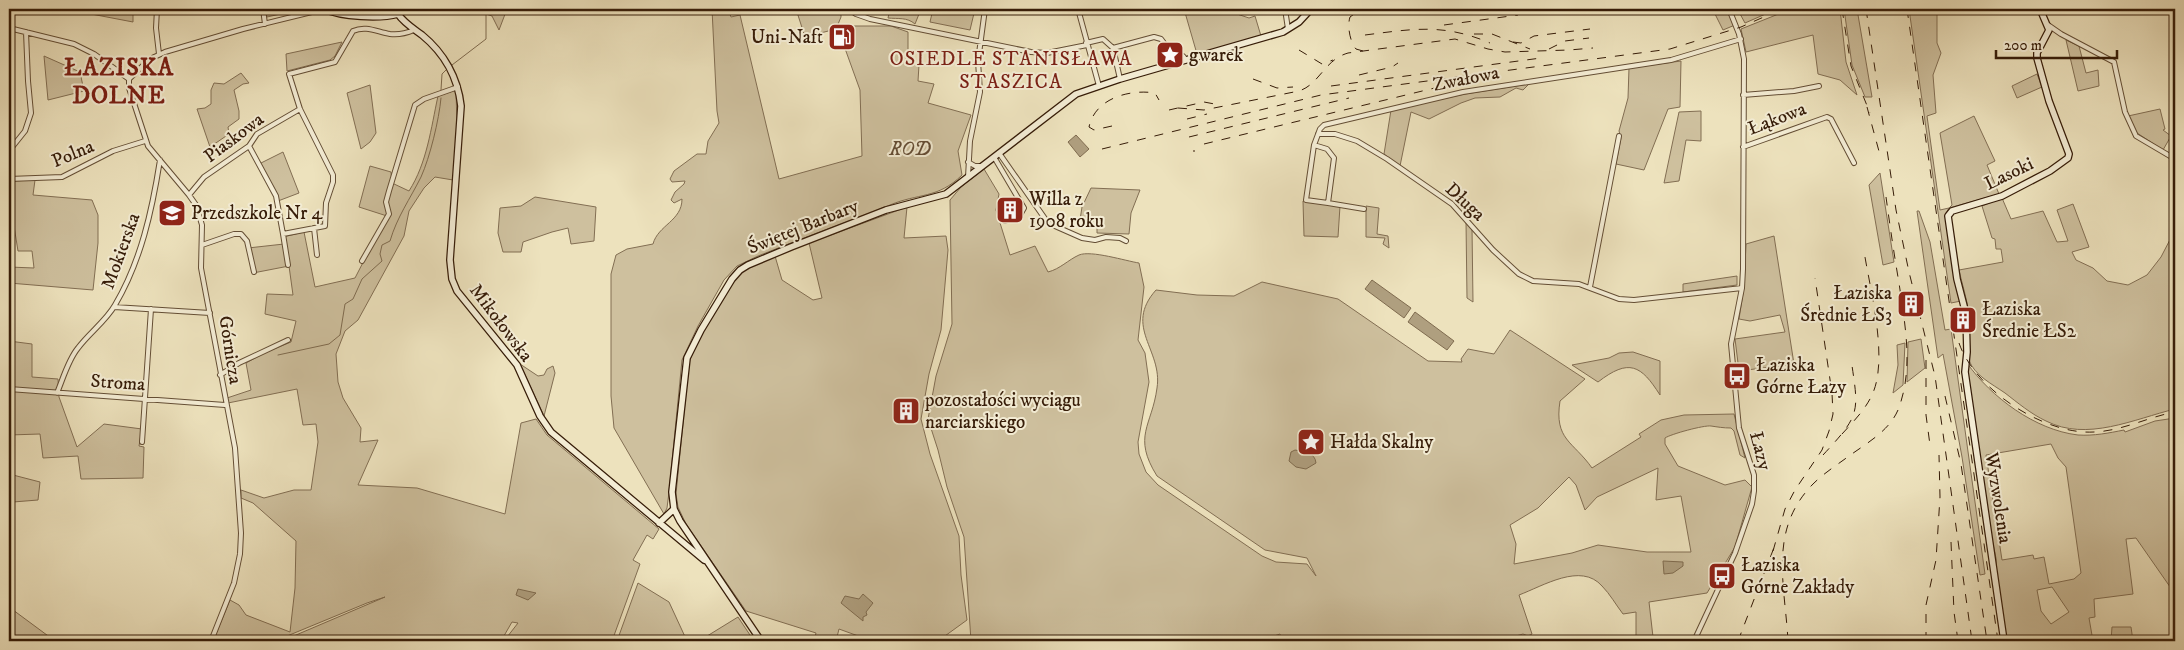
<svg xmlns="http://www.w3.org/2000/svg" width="2184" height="650" font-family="'IM FELL DW Pica',serif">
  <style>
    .green { fill: #cec09e; stroke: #826e53; fill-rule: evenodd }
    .water { fill: #af9f7f; stroke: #7f6b4f }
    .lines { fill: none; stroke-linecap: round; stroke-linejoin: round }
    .stream { stroke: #7f6b4f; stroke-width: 1 }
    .street-casing { stroke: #644e35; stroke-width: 6 }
    .secondary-casing { stroke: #361c08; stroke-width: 8 }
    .street { stroke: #f3ecd4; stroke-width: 4 }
    .secondary { stroke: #f3ecd4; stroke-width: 5.5 }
    .rail { stroke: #361c08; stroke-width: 1; stroke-dasharray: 9 9; stroke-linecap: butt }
    .labels { text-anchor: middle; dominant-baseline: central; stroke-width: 4; stroke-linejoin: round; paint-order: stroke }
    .poi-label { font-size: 19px; fill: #361c08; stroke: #f3ecd4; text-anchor: start }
    .street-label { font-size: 19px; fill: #361c08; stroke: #f3ecd4 }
    .park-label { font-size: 19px; font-style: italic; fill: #644d35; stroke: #f3ecd4 }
    .neighbourhood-label { font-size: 20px; letter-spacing: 1px; fill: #7a1f14; stroke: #f3ecd4 }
    .district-label { font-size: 24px; font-weight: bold; letter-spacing: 1px; fill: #7a1f14; stroke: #f3ecd4 }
  </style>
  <rect width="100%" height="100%" fill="#ede2bd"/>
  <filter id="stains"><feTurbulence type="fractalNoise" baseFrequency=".004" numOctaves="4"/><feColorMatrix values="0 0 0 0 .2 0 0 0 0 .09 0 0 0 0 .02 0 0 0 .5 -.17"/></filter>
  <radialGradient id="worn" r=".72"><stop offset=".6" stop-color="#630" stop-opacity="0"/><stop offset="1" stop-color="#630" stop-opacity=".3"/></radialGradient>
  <!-- green -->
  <path class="green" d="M65,9H133V22Z
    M265,9H285V13L267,17Z
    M483,9H507L499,30L492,16L483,13Z
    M712,9H728L731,17L740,15L779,179L862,156L860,90L843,43V32L849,26H891L908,32V63L919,65L918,81L934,84L928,103L971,115L958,151L962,175C938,199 918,193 890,205C846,223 802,238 758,256L737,266L724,280L698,326L682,360L669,492L667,508L664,514L614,428L611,396V274L616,255L627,249L653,244C658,225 682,221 682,199L674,203L671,200L675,192L684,184L685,181L672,182L670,179L674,171L697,154H706L708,141L719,123L717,111Z
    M796,9H841V17L836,29L805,37Z
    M890,9H921L915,24C907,17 898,19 888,18Z
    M933,9H975L970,30L930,22Z
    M1184,9H1222L1249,18L1255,16L1261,36L1197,54Z
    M1706,9H1726L1735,25L1723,30L1714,12Z
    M1745,9H1777L1745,23L1739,12Z
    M1786,9H1840L1846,62L1857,95L1840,80L1818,74L1813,35L1746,52L1741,29L1776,15Z
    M1844,9H1857L1872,97H1865L1852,65Z
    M1909,9H1937V43L1941,53L1933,75L1936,113L1927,116L1940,210L1949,208L1952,205L1940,133L1974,116L1995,161L1987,165L1999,194L1949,208L1946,213L1961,301L1951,303Z
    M2066,40L2079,46L2086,73L2098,70L2099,86L2078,91Z
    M342,42L335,56L330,60L287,71L286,54Z
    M44,56L80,72L84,91L48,100Z
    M1681,61L1680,107L1668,109L1644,170L1616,164L1621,138L1619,131L1628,98L1629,68Z
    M241,73L249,83L243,84L234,90L239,111V119L228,127L229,134L210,147L197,109L205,108L211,104V90L214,83L224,84Z
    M2037,74L2042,87L2017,98L2012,86Z
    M1529,84L1523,90L1516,88L1500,97L1475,98L1461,103L1429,119L1411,112L1400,166L1384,154L1391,110L1465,94Z
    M370,85L376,133L370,142L361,149L347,93Z
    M456,90L457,128L453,180L435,177L424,188L409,211L404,236L358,320L345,331L336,354L338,382L343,398L361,428L360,442L378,440L358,485L417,488L505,514L521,423L536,419L547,435L659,529L653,539L647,535L633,560L640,564L612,641H504L518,623L512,622L501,641H293L289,638L385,597L367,603L275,641H213L230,600L239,605L246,615L290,632L295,588L296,541L253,503L241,498V490L264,498L294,490H311L318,442L316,424L303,425L297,389L228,403L227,398L251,390L246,363L266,352L291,342L296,321L265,314L267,294L293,295L289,266L253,273L248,248L284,244L283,237L304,232L315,287L355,278L387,216L359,207L370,166L391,172L392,183L409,191C427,163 431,128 438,96Z
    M2160,109L2165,129L2163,130L2171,136L2163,150L2134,131L2128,116Z
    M1701,111V141L1686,140L1679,181L1664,183L1679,112Z
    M283,152L299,193L278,201L259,164Z
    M984,169L999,194L996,210L1010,255L1035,246L1048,272C1060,269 1068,260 1079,255C1091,250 1126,261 1139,263L1144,287L1138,340L1145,353L1149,382L1138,442L1139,454L1146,472L1158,485L1262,556L1276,562L1307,564L1316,576L1307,558L1265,550L1157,476C1132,436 1152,426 1157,388C1163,350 1123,327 1156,290L1197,295L1234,296L1262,282L1338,299L1428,361L1462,362L1461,359L1468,349L1494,354L1510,330L1585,379L1560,401C1554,440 1573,441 1592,468L1641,437L1639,434L1661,420L1684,415L1734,414L1745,458L1740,455L1734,431L1731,428C1723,428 1718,427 1711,426C1704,425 1671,434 1665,438V444L1678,466L1725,485L1745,480L1752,487L1735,547L1707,593L1649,602L1653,637H1690V641H1636V612L1623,614C1616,605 1610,594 1602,586C1581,562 1543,586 1519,595L1532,634L1528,636L1523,634L1498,641H1282L1280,634L1274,636L1272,641H971L964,537L947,487L938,450L928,419L936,376L952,324L950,200L961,187ZM1658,468L1656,500L1681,496L1691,552H1647L1598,545L1572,553L1514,564L1516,544L1510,525L1538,508L1569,477L1576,485L1585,510L1597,497Z
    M1880,173L1894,262L1883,265L1869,185Z
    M35,180L33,195L92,200L98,215V243L93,290L9,283V267L34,268L32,251H18L9,195V181Z
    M1091,188L1140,190L1131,213L1129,234L1097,233V221L1080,220L1082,207Z
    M535,197L596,207L594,241L571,244L568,228L552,232L523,242L521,252H503L498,233L500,208L521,206Z
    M2002,198L2011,219L2043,211L2057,242L2068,241L2057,210L2073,204L2089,247L2072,252L2076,260L2093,268L2107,281L2128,285L2147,275L2161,257L2175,230V409C2134,419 2087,442 2046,421C2031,414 2018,403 2005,393C1992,384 1974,375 1969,360C1964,346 1971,328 1969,314C1967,299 1962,284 1959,270L2003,262L2001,249H1996L1995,239L1992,238L1982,206Z
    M1303,201L1340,206L1338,237L1304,236Z
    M1366,206L1379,208L1377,234L1388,236L1389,248L1383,244L1385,238L1366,237Z
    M907,207L904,238L946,236L948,250L941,330L929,374L921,419L930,454L959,536L961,575L967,620L938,641H872L839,629L836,641H814L816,633L746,611L686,524L678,507L676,494L689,362L703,328L742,270L775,256L782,280L813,300L822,298L809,243Z
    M1917,211H1919L1930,242L1945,330L1951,329L1985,574L1980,575L1962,457L1943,354L1938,358Z
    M1466,221L1472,228L1473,302L1467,298Z
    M1774,236L1794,364L1739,371L1735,339L1785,332L1780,315L1750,321L1739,319L1744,287L1746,244Z
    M1737,276V285L1683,292V284Z
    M1921,339L1925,368L1907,382L1908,342Z
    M9,341L32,344V377L58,379L59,397L77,447L104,424L142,429L139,446L144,447L143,478L81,479L78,456L43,458L40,434L9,435Z
    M1905,343L1903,385L1893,393L1898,365L1897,345Z
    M1633,352L1660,361V395C1641,365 1629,358 1598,382L1572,365L1609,358L1619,353Z
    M1967,363C1991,397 2035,430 2078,435C2094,436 2109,433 2124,430L2125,432L2155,421L2175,418V594L2136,538L2126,539L2133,594L2094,599L2095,617L2089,618L2093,641H2005L1997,588L1996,558L1987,516L1968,383ZM2051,444L2058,458L2066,467L2081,573L2074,579L2049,584L2044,557L2034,559L2033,555L2002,560L1986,455ZM2052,587L2069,612L2051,624L2041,611L2037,590Z
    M520,364L538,376L544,375L547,369L553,366L555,373L544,416Z
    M13,475L40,482L38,500L13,502Z
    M638,583L669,602L687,641H617Z
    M9,607L55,641H9Z
    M738,617L754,641H699Z
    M2112,627H2131L2133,641H2111Z"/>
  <!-- water -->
  <path class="water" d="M1076,135L1089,149L1080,157L1068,142Z
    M1372,280L1411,308L1404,318L1365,289Z
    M1415,312L1454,341L1447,350L1408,322Z
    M1295,450C1304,452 1315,452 1316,463L1306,469L1296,467L1289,461L1291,452Z
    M1663,561L1683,562V566L1673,573L1664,574Z
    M518,589L536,593L528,600L516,595Z
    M863,594L873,603L866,612L867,615L863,617V621L841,603L845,596L859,599Z"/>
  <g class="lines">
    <!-- stream -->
    <path class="stream" d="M452,65L486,39V9
      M441,90L442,74L446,70
      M278,355L329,344L340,335L345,304L353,299L362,279L382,261L380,254L382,245L390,241C397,217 410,199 421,177C430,157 439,120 441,98"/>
    <defs>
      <path id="street" d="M157,9L156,28L159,54
        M263,9L265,24
        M849,9L856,14L870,19L1031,52L1047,53L1087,45
        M1078,9L1099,86
        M1285,9L1288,29
        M398,14L409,9
        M2048,25L2061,34L2114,62L2125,112L2136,136L2175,159
        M9,28L74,44L94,54L129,79
        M1086,43L1103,39L1113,48L1120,79
        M1113,48L1154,37L1161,39L1170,51L1183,56L1186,60
        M129,79V88L148,146L189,195L196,205L202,225L201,268L235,448L241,533L240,554L234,583L211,641
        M129,79L150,59L165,52L243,29L324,9
        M1743,95L1794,91L1819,86
        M1318,134H1335L1357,141L1387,159L1452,204L1493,250L1519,274L1533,281L1579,284L1619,299L1634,300L1742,288
        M1314,145L1306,200L1328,203
        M249,146L276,196L283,234L325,226L326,203L333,182V175L300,109L289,74L335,62L353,31C366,25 377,32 390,34C398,35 407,33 414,30
        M1743,147L1827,117L1831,119L1854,163
        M9,151L25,131L31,113L28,81L26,32
        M999,153L1048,223L1082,238L1095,240L1106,237L1120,238L1126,241
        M994,157L1024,208L1020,215L1005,221
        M968,162L975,166H982
        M968,177L970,141L980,92L978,61L985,9
        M9,179L62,177L113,151L145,141
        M189,195L204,177L249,146L257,134L300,109
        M1364,209L1328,203L1334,158L1327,149L1314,145L1320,129L1324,125L1463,92L1671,60L1741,39
        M314,228L317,255
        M283,234L288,265
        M202,245L234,234H241L247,241L254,272
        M362,261L389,214L386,202L389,191L415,105L424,99L458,87
        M1590,287L1619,136
        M114,307L210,313
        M220,375L239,363L288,340
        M9,389L225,405
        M57,393C63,379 68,360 78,348C89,333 106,321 115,305C141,261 152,211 160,160
        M142,442L151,309
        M1694,641L1735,553L1752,504L1754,491V475L1739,428L1731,344L1742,288L1743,269L1744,59L1739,34L1729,9"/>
      <path id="secondary" d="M324,9C341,17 380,19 398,14C404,23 414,29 422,35C444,53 458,78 461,106L450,260L452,279L457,291L517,365L540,416L551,432L704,560
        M659,523L674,509
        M761,641L680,521L674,509L672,492L687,358L701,330L732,279L740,270L748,265L791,247L886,210L946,194L1076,94L1120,79L1283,32L1299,22L1311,9
        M2004,641L1965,372L1967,352L1966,314L1957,279L1948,216L1952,211L2002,196L2050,171L2068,158L2069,154L2049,101L2037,58V53L2049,30L2040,9"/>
    </defs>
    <!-- street casing -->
    <use href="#street" class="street-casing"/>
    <!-- secondary casing -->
    <use href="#secondary" class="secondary-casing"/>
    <!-- street -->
    <use href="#street" class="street"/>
    <!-- secondary -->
    <use href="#secondary" class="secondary"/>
    <!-- rail -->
    <path class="rail" d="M1842,9L1851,66L1870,113
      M1866,9L1896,210L1909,272L1935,376L1972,641
      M1907,9L1998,641
      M1444,25L1518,15
      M1474,34H1492L1530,49
      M1365,35C1413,29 1443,23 1490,43
      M1513,42L1521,43L1534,36L1590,29
      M1549,49L1565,41L1589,38
      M1299,50L1322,64L1333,60
      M1363,51L1356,49C1350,42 1347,26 1350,17L1357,12L1384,9
      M1359,75L1392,67L1398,63
      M1253,79L1277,88L1293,87
      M1331,86L1541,58
      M1867,107L1880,155
      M1178,108L1204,110L1299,91C1320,84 1324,60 1348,53L1455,39L1488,49L1505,52L1569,50L1593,48
      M1169,110L1204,102L1220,105
      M1187,119L1207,114
      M1112,126L1094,130L1089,127C1095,98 1130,89 1155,93L1159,100
      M1189,137L1349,98
      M1204,144L1447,85
      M1102,149L1321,95L1670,49L1741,27L1782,9
      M1193,151H1195
      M1959,343C1975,390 2045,435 2094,432C2122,431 2148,417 2175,412
      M1926,360V415L1930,445
      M1945,396L1961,464L1987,641
      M1842,434C1853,422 1865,410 1872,395C1889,359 1870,290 1864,251
      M1823,455C1861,414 1859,413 1851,359
      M1951,542L1954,612L1958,641
      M1773,551L1785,509L1795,490L1822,450L1829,431L1833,414L1832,393L1815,278
      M1738,641L1775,545
      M1788,641C1785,584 1768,530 1813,484C1824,473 1837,465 1849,456C1867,443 1889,431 1898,410C1914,369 1905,325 1899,283C1894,254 1890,226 1886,197
      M1926,641V605L1936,560L1940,497L1939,455"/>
  </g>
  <!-- icons -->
  <defs>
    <symbol id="fuel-square" viewBox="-11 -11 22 22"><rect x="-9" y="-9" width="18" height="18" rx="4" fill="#8f2418" stroke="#f3ecd4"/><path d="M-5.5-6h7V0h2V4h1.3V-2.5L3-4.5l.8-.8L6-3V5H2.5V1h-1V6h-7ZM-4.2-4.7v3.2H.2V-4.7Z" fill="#fff"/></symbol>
    <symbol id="sight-square" viewBox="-11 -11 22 22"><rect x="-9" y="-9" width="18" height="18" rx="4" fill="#8f2418" stroke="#f3ecd4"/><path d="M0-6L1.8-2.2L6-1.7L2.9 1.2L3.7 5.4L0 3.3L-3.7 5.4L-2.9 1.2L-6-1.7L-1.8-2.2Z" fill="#fff"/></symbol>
    <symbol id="building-square" viewBox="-11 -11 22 22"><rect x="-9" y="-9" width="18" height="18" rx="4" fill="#8f2418" stroke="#f3ecd4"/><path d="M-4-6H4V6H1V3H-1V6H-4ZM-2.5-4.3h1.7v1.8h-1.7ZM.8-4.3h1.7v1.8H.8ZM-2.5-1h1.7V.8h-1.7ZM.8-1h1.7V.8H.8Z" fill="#fff"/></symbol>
    <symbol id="school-square" viewBox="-11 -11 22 22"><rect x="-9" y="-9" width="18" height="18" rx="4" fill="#8f2418" stroke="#f3ecd4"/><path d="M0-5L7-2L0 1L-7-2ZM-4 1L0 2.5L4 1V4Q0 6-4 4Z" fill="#fff"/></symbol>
    <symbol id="bus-square" viewBox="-11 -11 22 22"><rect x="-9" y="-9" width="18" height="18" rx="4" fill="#8f2418" stroke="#f3ecd4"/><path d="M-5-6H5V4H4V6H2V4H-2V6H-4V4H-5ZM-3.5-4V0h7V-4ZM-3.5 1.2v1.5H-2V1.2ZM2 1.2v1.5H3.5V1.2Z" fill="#fff"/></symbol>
  </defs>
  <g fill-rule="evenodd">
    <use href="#fuel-square" x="826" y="21" width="32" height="32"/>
    <use href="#sight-square" x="1154" y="39" width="32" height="32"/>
    <use href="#building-square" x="994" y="194" width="32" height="32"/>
    <use href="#school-square" x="156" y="197" width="32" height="32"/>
    <use href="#building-square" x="1895" y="288" width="32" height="32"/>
    <use href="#building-square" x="1947" y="304" width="32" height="32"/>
    <use href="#bus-square" x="1721" y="360" width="32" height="32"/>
    <use href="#building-square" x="890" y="395" width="32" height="32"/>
    <use href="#sight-square" x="1295" y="426" width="32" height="32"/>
    <use href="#bus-square" x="1706" y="560" width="32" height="32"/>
  </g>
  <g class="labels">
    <!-- poi labels -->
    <g class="poi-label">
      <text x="823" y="37" text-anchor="end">Uni-Naft</text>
      <text x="1189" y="55">gwarek</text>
      <text x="1029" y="199">Willa z<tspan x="1029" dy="22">1908 roku</tspan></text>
      <text x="191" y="213">Przedszkole Nr 4</text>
      <text x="1892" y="293" text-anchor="end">Łaziska<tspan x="1892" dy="22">Średnie ŁS3</tspan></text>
      <text x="1982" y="309">Łaziska<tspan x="1982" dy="22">Średnie ŁS2</tspan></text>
      <text x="1756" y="365">Łaziska<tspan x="1756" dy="22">Górne Łazy</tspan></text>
      <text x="925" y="400">pozostałości wyciągu<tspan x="925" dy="22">narciarskiego</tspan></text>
      <text x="1330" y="442">Hałda Skalny</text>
      <text x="1741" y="565">Łaziska<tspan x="1741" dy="22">Górne Zakłady</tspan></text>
    </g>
    <!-- street labels -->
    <g class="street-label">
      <text transform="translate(1466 79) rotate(-11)">Zwałowa</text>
      <text transform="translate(1777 119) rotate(-21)">Łąkowa</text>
      <text transform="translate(234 138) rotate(-37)">Piaskowa</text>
      <text transform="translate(73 154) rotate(-23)">Polna</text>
      <text transform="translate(2009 174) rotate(-26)">Lasoki</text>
      <text transform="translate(1465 202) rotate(43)">Długa</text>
      <text transform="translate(803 227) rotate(-22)">Świętej Barbary</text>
      <text transform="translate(121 251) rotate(-70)">Mokierska</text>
      <text transform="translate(501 323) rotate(53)">Mikołowska</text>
      <text transform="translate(230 350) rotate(81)">Górnicza</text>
      <text transform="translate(118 383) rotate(4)">Stroma</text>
      <text transform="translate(1760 451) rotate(75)">Łazy</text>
      <text transform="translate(1998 498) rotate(81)">Wyzwolenia</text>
    </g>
    <!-- park labels -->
    <g class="park-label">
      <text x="910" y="149">ROD</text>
    </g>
    <!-- neighbourhood labels -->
    <g class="neighbourhood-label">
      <text x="1011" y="59">OSIEDLE STANISŁAWA<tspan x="1011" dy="23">STASZICA</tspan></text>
    </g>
    <!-- district labels -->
    <g class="district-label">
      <text x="119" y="68">ŁAZISKA<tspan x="119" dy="28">DOLNE</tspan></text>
    </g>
  </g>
  <!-- margin -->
  <rect width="2184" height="650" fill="none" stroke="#ede2bd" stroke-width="30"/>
  <rect x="10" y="10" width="2164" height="630" fill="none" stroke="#361c08" stroke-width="2.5"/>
  <rect x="15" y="15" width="2154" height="620" fill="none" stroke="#361c08"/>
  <!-- scale -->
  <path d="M1996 50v8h121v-8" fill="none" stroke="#361c08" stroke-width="2.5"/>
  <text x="2004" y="50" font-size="15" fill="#361c08" stroke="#f3ecd4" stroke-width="4" paint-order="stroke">200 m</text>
  <rect width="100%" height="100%" filter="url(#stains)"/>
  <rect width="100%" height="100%" fill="url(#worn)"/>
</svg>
